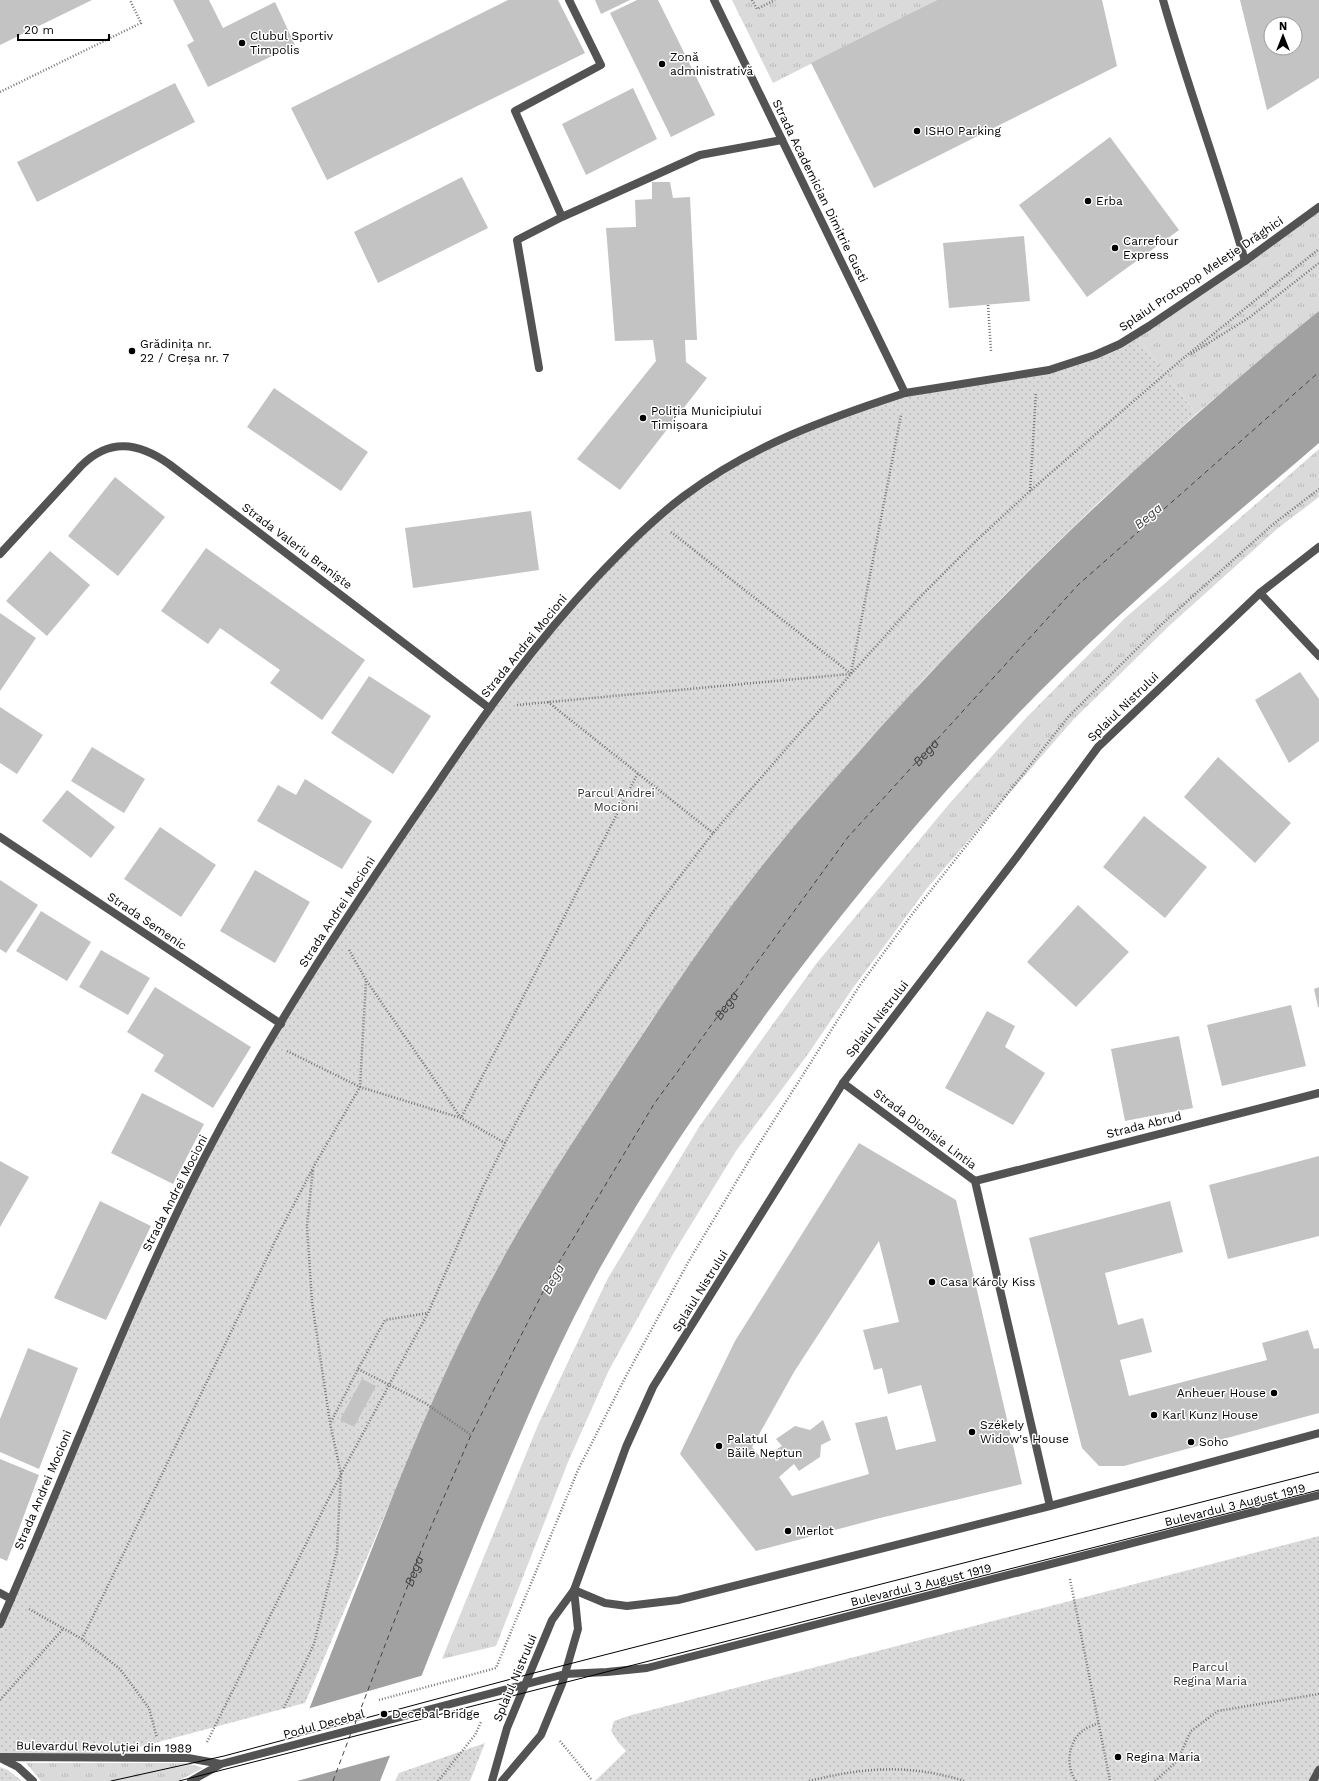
<svg xmlns="http://www.w3.org/2000/svg" width="1319" height="1781" font-family="'Work Sans',sans-serif">
  <style>
    .grass { fill: url(#grass-tufts) }
    .park { fill: url(#park-dots) }
    .water { fill: #a1a1a1 }
    .pier { fill: #fff }
    .lines { fill: none; stroke-linecap: round; stroke-linejoin: round }
    .ferry { stroke: #424242; stroke-width: 1; stroke-dasharray: 5 4; stroke-linecap: butt }
    .building { fill: #c3c3c3; fill-rule: evenodd }
    .path { stroke: #757575; stroke-width: 2.5; stroke-dasharray: 1 2; stroke-linecap: butt }
    .service { stroke: #535353; stroke-width: 8 }
    .pedestrian { stroke: #535353; stroke-width: 8 }
    .minor { stroke: #535353; stroke-width: 8 }
    .tertiary { stroke: #535353; stroke-width: 8 }
    .tram { stroke: #000; stroke-width: 1 }
    .poi-dot { fill: #000; stroke: #fff; stroke-width: 1.5 }
    .labels { text-anchor: middle; dominant-baseline: central; stroke-width: 3; stroke-linejoin: round; paint-order: stroke }
    .poi-label { font-size: 12px; fill: #000; stroke: #fff; text-anchor: start }
    .street-label { font-size: 12px; fill: #000; stroke: #fff }
    .park-label { font-size: 12px; fill: #313131; stroke: #fff }
    .water-label { font-size: 13px; font-style: italic; fill: #424242; stroke: #fff }
  </style>
  <defs>
    <pattern id="grass-tufts" width="24" height="20" patternUnits="userSpaceOnUse"><rect width="24" height="20" fill="#dadada"/><path d="M3 7l-1-3M5 7V3M7 7l1-3M15 17l-1-3M17 17v-4M19 17l1-3" fill="none" stroke="#b9b9b9"/></pattern>
    <pattern id="park-dots" width="8" height="8" patternUnits="userSpaceOnUse"><rect width="8" height="8" fill="#dadada"/><path d="M2 2h.1M6 6h.1" fill="none" stroke="#b9b9b9" stroke-width="1.8" stroke-linecap="round"/></pattern>
  </defs>
  <rect width="100%" height="100%" fill="#fff"/>
  <!-- grass -->
  <path class="grass" d="M732,0H937L773,83Z
    M1319,207V311L1196,414L1136,335Z
    M1319,449V497L1277,529L1169,626L1073,720L928,887L853,988L808,1054L736,1151L673,1254L609,1370L568,1462L496,1646L442,1659L538,1425L608,1278L699,1127L816,964L950,803L1026,718L1124,619Z
    M26,1763H187L203,1768L178,1781H41Z"/>
  <!-- park -->
  <path class="park" d="M1136,335L1196,414L1096,505L1014,585L922,681L777,847L707,941L651,1021L591,1114L529,1212L499,1266L469,1323L438,1390L305,1703L117,1753L0,1756V1624L152,1265L241,1093L339,930L532,650L655,519L742,458L905,393L1049,370Z
    M1319,1536V1781H595L626,1751L618,1742L611,1731L614,1721L628,1716Z
    M485,1743L470,1781H395L399,1773Z
    M0,1767L8,1770L22,1781H0Z"/>
  <!-- water -->
  <path class="water" d="M1319,311V443C1249,503 1178,561 1111,623C984,740 871,872 769,1010C709,1093 650,1178 600,1268C561,1338 529,1413 498,1487C457,1584 419,1683 380,1781H281C310,1707 339,1633 368,1559C407,1459 447,1360 499,1266C532,1204 571,1145 609,1086C662,1004 716,922 778,846C811,805 846,767 880,728C1015,577 1162,438 1319,311Z"/>
  <!-- pier -->
  <path class="pier" d="M424,1675L392,1755L297,1781H279L307,1709Z"/>
  <g class="lines">
    <!-- ferry -->
    <g class="ferry">
      <path id="s1" d="M355,1724L424,1543L471,1435L552,1274L654,1104L848,837L1078,585L1319,372"/>
      <path d="M333,1781L351,1733"/>
    </g>
  </g>
  <!-- building -->
  <path class="building" d="M0,0H92L0,45Z
    M173,0H209L223,28L275,2L295,45L208,87L187,45L194,41Z
    M508,0H558L585,53L327,180L291,108Z
    M595,0H630L601,14Z
    M637,0H658L715,115L671,137L610,13Z
    M937,0H1102L1117,66L874,188L811,63Z
    M1240,0H1319V78L1267,110ZM1271,24H1295V48H1271Z
    M175,83L195,122L37,202L17,162Z
    M633,88L657,139L586,175L562,124Z
    M1110,137L1179,230L1087,297L1019,205Z
    M462,177L488,228L378,283L354,232Z
    M652,182H670L673,198L690,197L697,340H685L686,362L707,378L620,490L577,459L656,361L653,340L615,341L606,228L636,227L635,200L652,199Z
    M1024,236L1030,301L949,308L943,243Z
    M274,388L368,452L341,491L247,427Z
    M115,477L165,517L118,576L68,536Z
    M531,511L539,570L413,588L405,528Z
    M206,548L365,660L322,720L270,683L280,670L220,628L208,644L161,611Z
    M50,551L90,585L47,636L6,601Z
    M0,613L36,638L0,691Z
    M1300,672L1319,699V741L1289,763L1255,700Z
    M369,676L431,716L393,774L331,733Z
    M0,707L43,735L17,774L0,763Z
    M92,747L145,779L124,813L71,781Z
    M1218,757L1291,823L1255,863L1184,797Z
    M305,779L372,821L342,869L257,821L278,785L296,795Z
    M67,790L115,827L91,858L42,821Z
    M1144,816L1207,867L1165,918L1103,867Z
    M160,827L216,865L181,917L124,879Z
    M255,870L310,902L275,963L220,931Z
    M0,880L38,905L6,953L0,949Z
    M1078,905L1129,952L1076,1007L1027,962Z
    M41,911L91,942L67,981L16,951Z
    M101,950L150,978L128,1015L79,987Z
    M155,987L251,1047L213,1108L154,1071L164,1055L127,1032Z
    M1319,987V1007H1318L1314,989Z
    M1291,1005L1306,1066L1222,1086L1207,1025Z
    M987,1011L1015,1026L1005,1047L1045,1073L1013,1125L945,1088Z
    M1179,1036L1193,1108L1125,1121L1111,1049Z
    M142,1093L204,1124L173,1184L111,1153Z
    M859,1143L956,1200L1022,1484L880,1518L756,1551L680,1454L735,1341ZM879,1241L899,1322L863,1330L874,1370L882,1368L888,1394L921,1385L936,1441L896,1450L887,1416L855,1423L869,1474L792,1496L779,1477L794,1464L799,1471L820,1457L821,1445L831,1440L823,1420L810,1430L795,1426L776,1439L782,1446L761,1458L752,1447L794,1372Z
    M1319,1156V1236L1228,1259L1209,1185Z
    M0,1161L29,1177L0,1227Z
    M100,1201L151,1226L106,1320L54,1298Z
    M1170,1201L1183,1252L1105,1273L1118,1325L1143,1318L1152,1352L1120,1360L1129,1396L1267,1360L1262,1343L1308,1330L1314,1349L1319,1348V1413L1124,1466H1099L1082,1448L1029,1238Z
    M28,1348L78,1368L39,1469L0,1452V1419Z
    M362,1379L376,1386L354,1427L340,1420Z
    M0,1459L39,1475L7,1561L0,1558Z"/>
  <g class="lines">
    <!-- path -->
    <path class="path" d="M752,0L757,9L775,0
      M0,92L141,23L130,0
      M988,305L991,351
      M1191,354L1250,317L1319,263
      M1030,491L1036,393
      M671,532L850,673
      M851,673L901,415
      M548,702L713,833
      M517,705L850,674
      M349,950L366,980L461,1118L505,1143
      M287,1051L360,1087L461,1118L638,773
      M358,1369L425,1403L471,1435
      M331,1422L358,1369L385,1320L428,1313
      M1070,1579L1110,1781
      M29,1609L82,1639L120,1669L149,1708L157,1738
      M82,1639L280,1231L314,1166L360,1087L366,980
      M0,1700L63,1629
      M379,1700L496,1668L578,1470L626,1376L690,1259L759,1144L860,985L913,913L1069,716L1163,623L1272,525L1319,489
      M284,1708L314,1644L337,1551L341,1474L330,1423L312,1302L307,1226L313,1169
      M560,1741L591,1779
      M207,1742L341,1474L428,1313L483,1187L505,1143L539,1080L655,909L713,833L851,674L921,596L976,541L1030,491L1181,360L1319,249
      M438,1781L475,1735L481,1722
      M809,1781C853,1770 893,1765 937,1774C946,1776 956,1778 964,1781
      M1076,1781C1065,1766 1068,1741 1084,1730C1088,1727 1094,1725 1098,1723
      M1155,1781L1177,1761L1191,1731L1218,1711L1319,1694"/>
    <!-- service -->
    <path class="service" d="M569,0L601,65L515,111L562,217L700,155L782,140
      M1163,0C1188,88 1220,173 1245,261
      M539,368L517,240L562,217"/>
    <!-- pedestrian -->
    <path class="pedestrian" d="M1313,1781L1319,1770"/>
    <!-- minor -->
    <path class="minor" d="M905,393L1049,370L1095,355L1120,344L1149,326L1245,261L1319,207
      M0,554L81,466C109,438 138,442 169,464L489,708
      M1260,593L1319,656
      M0,837L281,1024
      M843,1083L975,1181L1050,1506
      M975,1181L1319,1093
      M574,1590L605,1603L627,1606L678,1600L1050,1506L1319,1433
      M0,1593L11,1599
      M565,1674L607,1672L647,1668L1319,1495"/>
    <!-- tertiary -->
    <path class="tertiary" d="M0,1624C64,1479 119,1330 189,1188C258,1049 345,918 433,790C484,714 534,644 597,577C625,548 652,520 684,496C752,445 826,419 905,393L714,0
      M0,1757L188,1758L221,1764
      M2,1759L18,1767L33,1781
      M191,1781L221,1764L565,1674
      M492,1781L507,1728L552,1620L574,1590L626,1447L653,1387L843,1083L1016,858L1098,747L1260,593L1319,547
      M502,1781L541,1735L562,1684L578,1629L574,1590"/>
    <!-- tram -->
    <path class="tram" d="M111,1781L224,1756L530,1674L1319,1472
      M179,1781L1319,1490"/>
  </g>
  <!-- markers -->
  <g class="poi-dot">
    <circle cx="242" cy="43" r="4"/>
    <circle cx="662" cy="64" r="4"/>
    <circle cx="917" cy="131" r="4"/>
    <circle cx="1088" cy="201" r="4"/>
    <circle cx="1115" cy="248" r="4"/>
    <circle cx="132" cy="351" r="4"/>
    <circle cx="643" cy="418" r="4"/>
    <circle cx="932" cy="1282" r="4"/>
    <circle cx="1274" cy="1393" r="4"/>
    <circle cx="1154" cy="1415" r="4"/>
    <circle cx="972" cy="1432" r="4"/>
    <circle cx="1191" cy="1442" r="4"/>
    <circle cx="719" cy="1446" r="4"/>
    <circle cx="788" cy="1531" r="4"/>
    <circle cx="384" cy="1714" r="4"/>
    <circle cx="1118" cy="1757" r="4"/>
  </g>
  <g class="labels">
    <!-- poi labels -->
    <g class="poi-label">
      <text x="250" y="36">Clubul Sportiv<tspan x="250" dy="14">Timpolis</tspan></text>
      <text x="670" y="57">Zonă<tspan x="670" dy="14">administrativă</tspan></text>
      <text x="925" y="131">ISHO Parking</text>
      <text x="1096" y="201">Erba</text>
      <text x="1123" y="241">Carrefour<tspan x="1123" dy="14">Express</tspan></text>
      <text x="140" y="344">Grădinița nr.<tspan x="140" dy="14">22 / Creșa nr. 7</tspan></text>
      <text x="651" y="411">Poliția Municipiului<tspan x="651" dy="14">Timișoara</tspan></text>
      <text x="940" y="1282">Casa Károly Kiss</text>
      <text x="1266" y="1393" text-anchor="end">Anheuer House</text>
      <text x="1162" y="1415">Karl Kunz House</text>
      <text x="980" y="1425">Székely<tspan x="980" dy="14">Widow's House</tspan></text>
      <text x="727" y="1439">Palatul<tspan x="727" dy="14">Băile Neptun</tspan></text>
      <text x="1199" y="1442">Soho</text>
      <text x="796" y="1531">Merlot</text>
      <text x="392" y="1714">Decebal Bridge</text>
      <text x="1126" y="1757">Regina Maria</text>
    </g>
    <!-- street labels -->
    <g class="street-label">
      <text transform="translate(820 191) rotate(64)">Strada Academician Dimitrie Gusti</text>
      <text transform="translate(1201 274) rotate(-34)">Splaiul Protopop Meleție Drăghici</text>
      <text transform="translate(297 546) rotate(37)">Strada Valeriu Braniște</text>
      <text transform="translate(524 646) rotate(-51)">Strada Andrei Mocioni</text>
      <text transform="translate(1123 707) rotate(-44)">Splaiul Nistrului</text>
      <text transform="translate(337 912) rotate(-57)">Strada Andrei Mocioni</text>
      <text transform="translate(147 921) rotate(34)">Strada Semenic</text>
      <text transform="translate(877 1019) rotate(-52)">Splaiul Nistrului</text>
      <text transform="translate(1144 1125) rotate(-14)">Strada Abrud</text>
      <text transform="translate(925 1129) rotate(37)">Strada Dionisie Lintia</text>
      <text transform="translate(175 1193) rotate(-63)">Strada Andrei Mocioni</text>
      <text transform="translate(700 1291) rotate(-58)">Splaiul Nistrului</text>
      <text transform="translate(43 1490) rotate(-67)">Strada Andrei Mocioni</text>
      <text transform="translate(1235 1505) rotate(-14)">Bulevardul 3 August 1919</text>
      <text transform="translate(921 1585) rotate(-14)">Bulevardul 3 August 1919</text>
      <text transform="translate(515 1678) rotate(-67)">Splaiul Nistrului</text>
      <text transform="translate(324 1724) rotate(-15)">Podul Decebal</text>
      <text transform="translate(104 1747) rotate(1)">Bulevardul Revoluției din 1989</text>
    </g>
    <!-- park labels -->
    <g class="park-label">
      <text x="616" y="793">Parcul Andrei<tspan x="616" dy="14">Mocioni</tspan></text>
      <text x="1210" y="1667">Parcul<tspan x="1210" dy="14">Regina Maria</tspan></text>
    </g>
    <!-- water labels -->
    <g class="water-label">
      <text transform="translate(1148 516) rotate(-40)">Bega</text>
      <text stroke="none"><textPath href="#s1" startOffset="1135">Bega</textPath></text>
      <text stroke="none"><textPath href="#s1" startOffset="812">Bega</textPath></text>
      <text transform="translate(553 1279) rotate(-62)">Bega</text>
      <text stroke="none"><textPath href="#s1" startOffset="164">Bega</textPath></text>
    </g>
  </g>
  <!-- north arrow -->
  <g transform="translate(1283 36)"><circle r="19" fill="#ffffff" stroke="#999999"/>
  <path d="M0-3L7 15L0 10L-7 15Z" fill="#000000"/>
  <text y="-6" font-size="11" font-weight="bold" text-anchor="middle" fill="#000000">N</text>
  </g>
  <!-- scale -->
  <path d="M18 34v6h91v-6" fill="none" stroke="#000000" stroke-width="2"/>
  <text x="24" y="34" font-size="12" fill="#000000" stroke="#ffffff" stroke-width="3" paint-order="stroke">20 m</text>
</svg>
